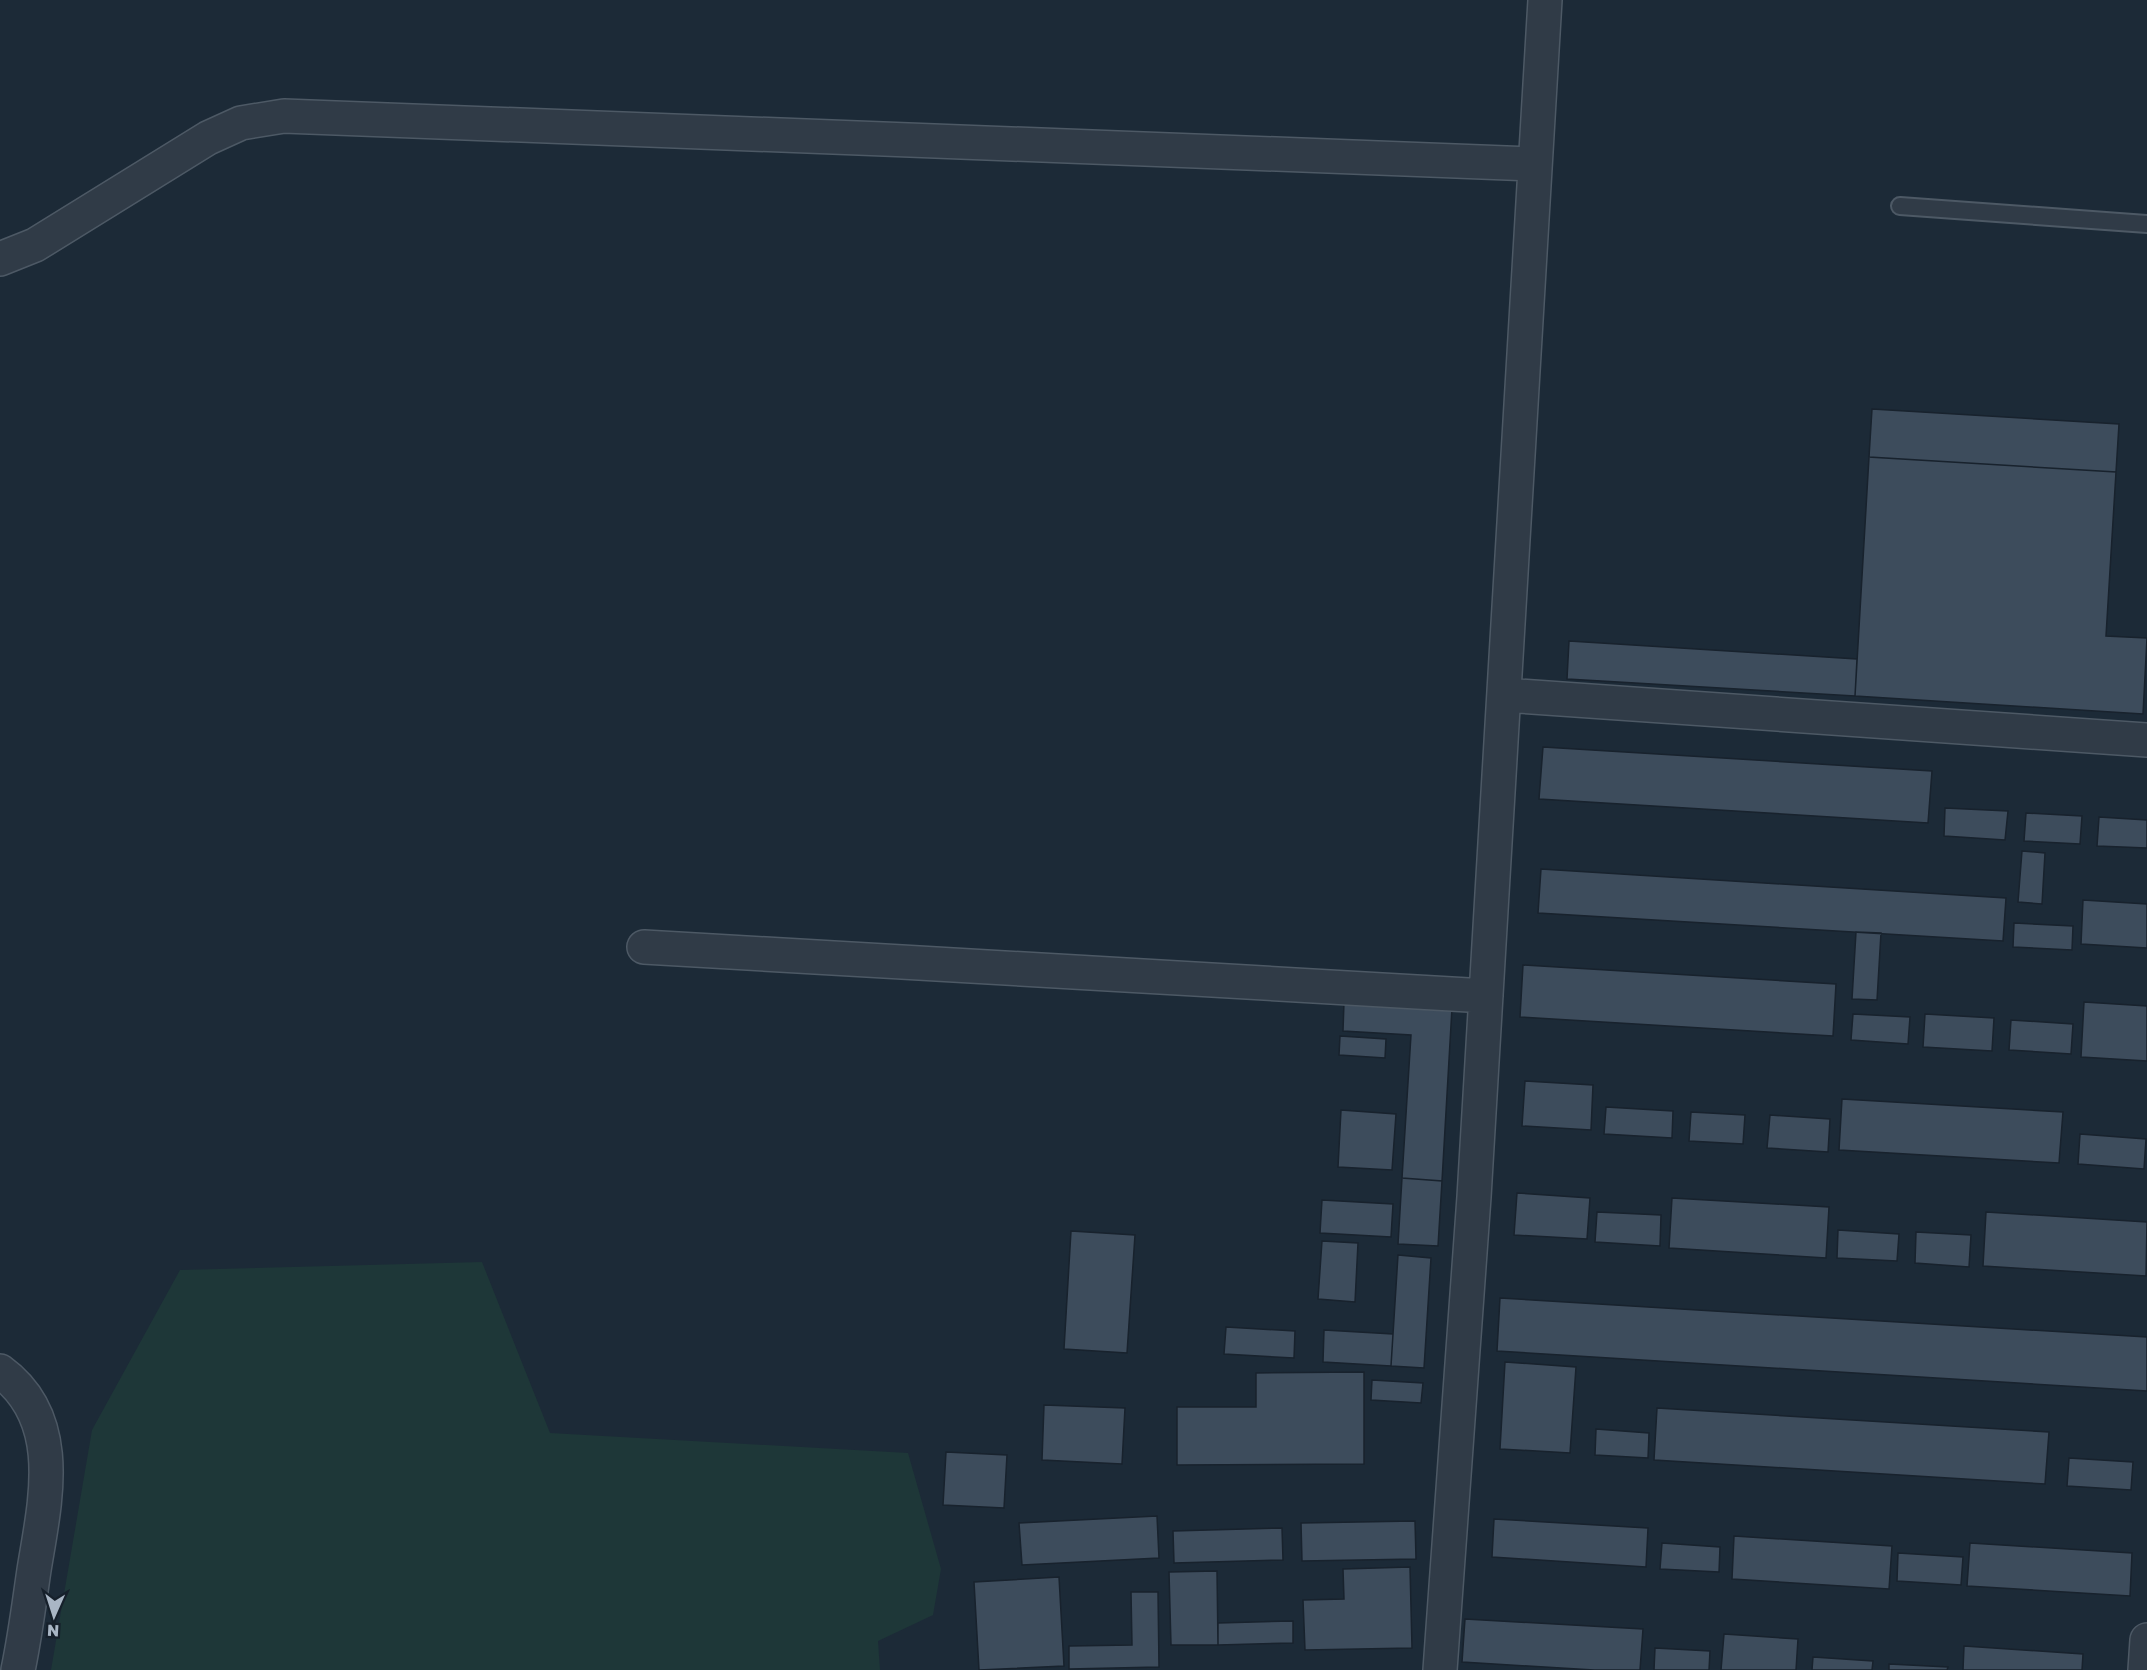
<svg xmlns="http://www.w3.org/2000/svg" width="2147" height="1670" font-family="'Golos Text',sans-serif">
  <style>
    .green { fill: #1e3738 }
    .building { fill: #3d4c5c; stroke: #18222d; stroke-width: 1.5 }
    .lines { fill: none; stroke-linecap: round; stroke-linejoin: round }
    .lane-casing { stroke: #4d5965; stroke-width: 20 }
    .street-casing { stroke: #4d5965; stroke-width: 36 }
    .lane { stroke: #303b47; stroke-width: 16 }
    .street { stroke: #303b47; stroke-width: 33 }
  </style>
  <rect width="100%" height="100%" fill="#1c2a37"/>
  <!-- green -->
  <path class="green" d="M482,1262L550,1433L908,1453L941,1569L933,1615L878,1641L880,1670H51L92,1430L180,1270Z"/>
  <!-- building -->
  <path class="building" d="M1872,409L2119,424L2116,472L1869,457Z
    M1869,457L2116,472L2106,636L2147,638L2143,714L1855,696Z
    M1569,641L1857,659L1855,696L1567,679Z
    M1543,747L1932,771L1928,823L1539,799Z
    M1945,808L2008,811L2005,840L1944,836Z
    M2026,813L2082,816L2080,844L2024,841Z
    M2099,817L2147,820V848L2097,846Z
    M2022,851L2045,853L2042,904L2018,902Z
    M1541,869L2006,898L2003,941L1538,913Z
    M2083,900L2147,904V948L2081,944Z
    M2014,923L2073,926L2072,950L2013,947Z
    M1856,932L1881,933L1877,1000L1852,999Z
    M1523,965L1836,984L1833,1036L1520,1017Z
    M1344,1002L1452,1008L1442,1181L1402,1178L1411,1035L1343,1031Z
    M2084,1002L2147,1006V1061L2081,1057Z
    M1853,1014L1910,1017L1908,1044L1851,1040Z
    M1925,1014L1994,1018L1992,1051L1923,1047Z
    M2011,1020L2073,1024L2071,1054L2009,1050Z
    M1340,1036L1386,1039L1385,1058L1339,1055Z
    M1525,1081L1593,1085L1591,1130L1522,1126Z
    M1842,1099L2063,1112L2059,1163L1839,1150Z
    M1606,1107L1673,1111L1672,1138L1604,1134Z
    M1341,1110L1396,1114L1392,1170L1338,1167Z
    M1691,1112L1745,1115L1743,1144L1689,1141Z
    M1770,1115L1830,1119L1828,1152L1767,1148Z
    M2080,1134L2146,1139L2144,1169L2078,1164Z
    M1402,1178L1442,1181L1438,1246L1398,1244Z
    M1517,1193L1590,1198L1587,1239L1514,1235Z
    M1672,1198L1829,1207L1826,1258L1669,1248Z
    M1322,1200L1393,1204L1391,1237L1320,1233Z
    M1597,1212L1661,1215L1660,1246L1595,1242Z
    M1986,1212L2147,1222L2146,1276L1983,1266Z
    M1838,1230L1899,1234L1897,1261L1837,1258Z
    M1071,1231L1135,1235L1127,1353L1064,1349Z
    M1916,1232L1971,1235L1969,1267L1915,1263Z
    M1322,1241L1358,1243L1355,1302L1318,1299Z
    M1398,1255L1431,1258L1424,1368L1391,1366Z
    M1500,1298L2147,1337V1391L1497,1351Z
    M1226,1327L1295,1331L1294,1358L1224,1354Z
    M1324,1330L1393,1334L1391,1366L1323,1362Z
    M1505,1362L1576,1367L1570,1453L1500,1449Z
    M1364,1372V1464L1177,1465V1407H1256V1373Z
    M1372,1380L1423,1383L1421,1403L1371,1400Z
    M1044,1405L1125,1408L1122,1464L1042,1460Z
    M1657,1408L2049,1432L2045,1484L1654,1460Z
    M1596,1429L1649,1433L1648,1458L1595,1455Z
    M946,1452L1007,1455L1004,1508L943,1505Z
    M2069,1458L2133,1462L2131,1490L2067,1486Z
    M1157,1516L1159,1558L1022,1565L1019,1523Z
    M1494,1519L1648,1528L1646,1567L1492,1557Z
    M1415,1521L1416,1559L1302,1561L1301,1523Z
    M1282,1528L1283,1560L1174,1563L1173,1531Z
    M1734,1536L1892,1546L1889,1589L1732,1579Z
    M1662,1543L1720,1547L1719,1572L1660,1569Z
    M1970,1543L2132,1553L2130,1596L1967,1586Z
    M1898,1553L1963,1557L1961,1585L1897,1581Z
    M1410,1567L1412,1648L1305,1650L1303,1600L1344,1599L1343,1569Z
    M1217,1571L1218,1645H1171L1169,1572Z
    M1059,1577L1064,1666L979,1670L974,1582Z
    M1131,1592H1158L1159,1667L1069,1669V1646L1132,1645Z
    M1465,1619L1643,1629L1640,1670H1594L1462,1662Z
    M1293,1621V1643L1218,1645V1623Z
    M1724,1634L1798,1639L1796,1670H1721Z
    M1964,1646L2083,1654L2082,1670H1963Z
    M1655,1648L1710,1651L1709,1670H1654Z
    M1813,1657L1873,1661L1872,1670H1812Z
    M1889,1664L1948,1667L1947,1670H1889Z"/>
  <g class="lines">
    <defs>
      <path id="lane" d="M1900,206L2147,224"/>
      <path id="street" d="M0,259L35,245L208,138L241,123L284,116L1535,164
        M1504,695L2147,740
        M644,947L1486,996
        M0,1371C66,1419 45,1502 34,1570C29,1604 25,1637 18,1670
        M1440,1670L1474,1197L1545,0
        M2145,1670L2147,1640"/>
    </defs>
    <!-- lane casing -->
    <use href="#lane" class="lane-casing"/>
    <!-- street casing -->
    <use href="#street" class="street-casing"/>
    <!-- lane -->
    <use href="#lane" class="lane"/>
    <!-- street -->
    <use href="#street" class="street"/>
  </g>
  <!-- north arrow -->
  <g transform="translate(54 1616) rotate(183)" stroke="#16202b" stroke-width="4.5" paint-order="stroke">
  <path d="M0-4.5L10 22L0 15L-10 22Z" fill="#a9b6c5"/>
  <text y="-9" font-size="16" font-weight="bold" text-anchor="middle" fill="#a9b6c5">N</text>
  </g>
</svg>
